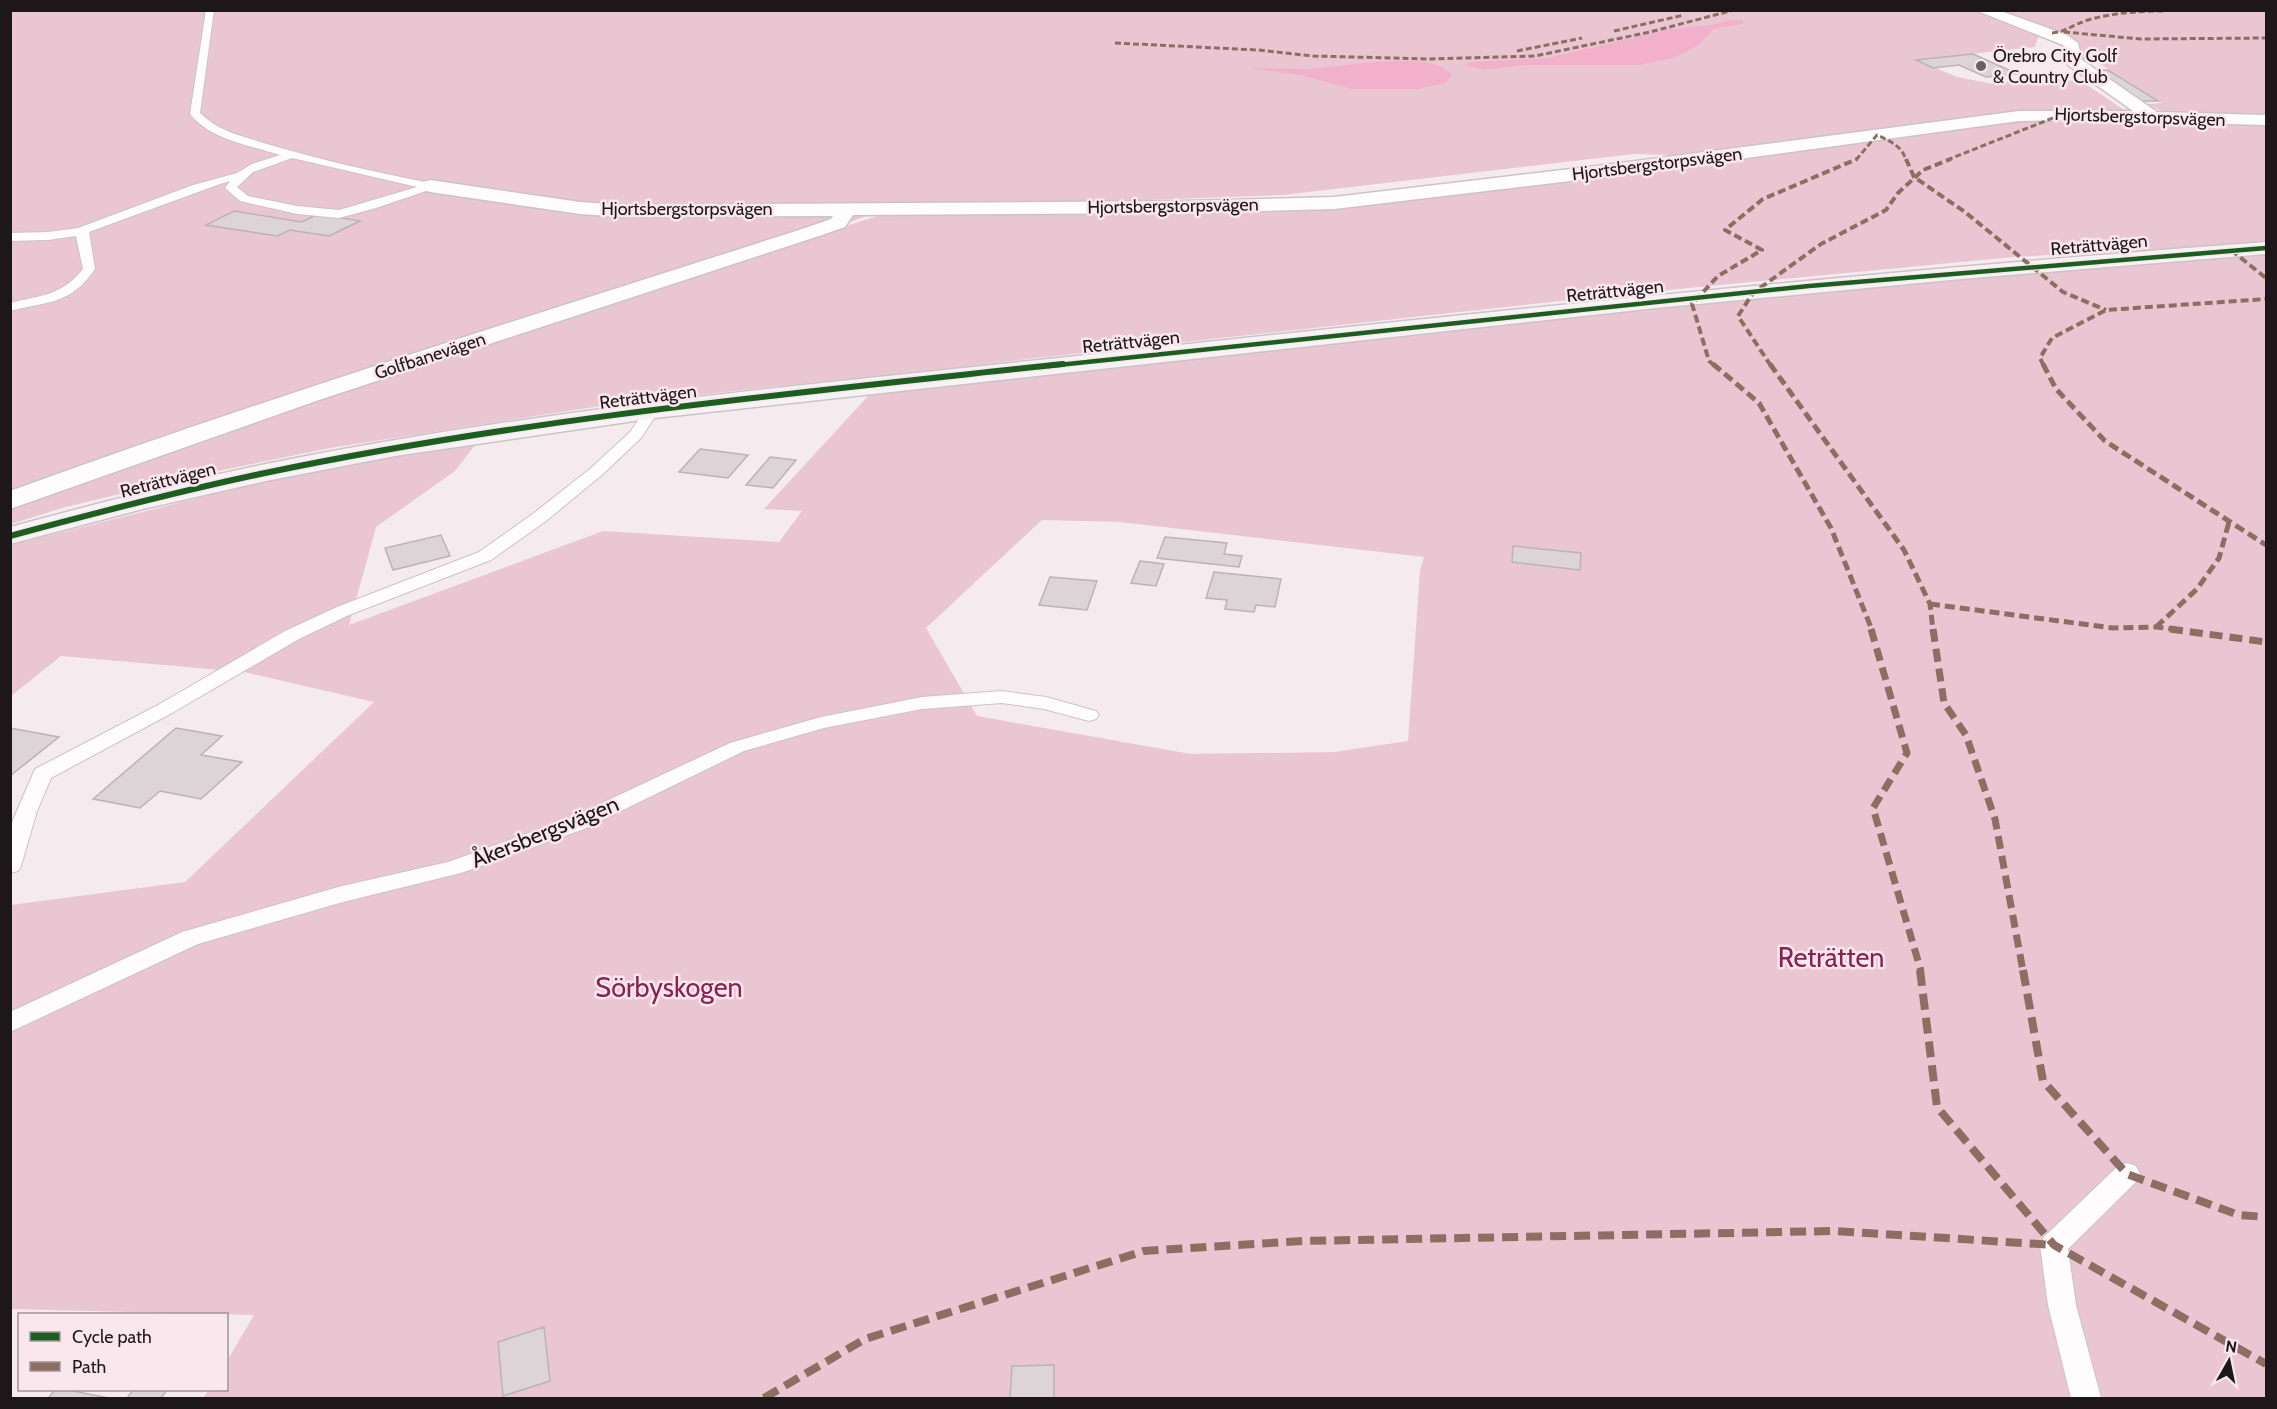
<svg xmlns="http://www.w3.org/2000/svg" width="2277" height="1409" font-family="Cabin,sans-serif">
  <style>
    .green { fill: #e9c6d2; fill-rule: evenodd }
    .water { fill: #f3b0ca }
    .building { fill: #dcd4d7; stroke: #bbb3b5; stroke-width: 1.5 }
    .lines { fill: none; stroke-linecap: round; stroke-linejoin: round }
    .lane-casing { stroke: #cbc3c6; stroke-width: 2 }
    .street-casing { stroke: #cbc3c6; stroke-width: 3 }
    .secondary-casing { stroke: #cbc3c6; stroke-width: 3 }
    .lane { fill: #fefcfc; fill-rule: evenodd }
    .street { fill: #fefcfc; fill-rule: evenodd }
    .secondary { fill: #f7f2f3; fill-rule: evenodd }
    .quiet-far4 { stroke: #8d6e63; stroke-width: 3; stroke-dasharray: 6 3; stroke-linecap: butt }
    .quiet-far3 { stroke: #8d6e63; stroke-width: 4; stroke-dasharray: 8 4; stroke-linecap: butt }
    .quiet-far2 { stroke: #8d6e63; stroke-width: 5; stroke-dasharray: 10 5; stroke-linecap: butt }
    .quiet-far1 { stroke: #8d6e63; stroke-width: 7; stroke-dasharray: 13 7; stroke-linecap: butt }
    .quiet { stroke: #8d6e63; stroke-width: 8; stroke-dasharray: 16 8; stroke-linecap: butt }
    .cycleway-far1-casing { stroke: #f9e7ed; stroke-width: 7 }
    .cycleway-casing { stroke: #f9e7ed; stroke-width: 9 }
    .cycleway-far1 { stroke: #1b5e20; stroke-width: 4.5 }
    .cycleway { stroke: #1b5e20; stroke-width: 6 }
    .poi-dot { fill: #696164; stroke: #f9e7ed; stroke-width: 2 }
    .labels { text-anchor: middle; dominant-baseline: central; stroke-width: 5; stroke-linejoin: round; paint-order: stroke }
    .far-poi-label { font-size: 18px; fill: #1d1719; stroke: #f9e7ed; text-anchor: start }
    .far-street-label { font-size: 18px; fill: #1d1719; stroke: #f9e7ed }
    .street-label { font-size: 22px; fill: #1d1719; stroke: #f9e7ed }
    .near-park-label { font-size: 27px; fill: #892153; stroke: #f9e7ed }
  </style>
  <rect width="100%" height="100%" fill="#f5ebee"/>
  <!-- green -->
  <path class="green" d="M1977,10L2039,34L2035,47L1917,60L1957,77L1993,84L2035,79L2081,81L2136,118L2266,122V244L2014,257L1615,295L607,405L330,448L198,475L62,508L11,524V11ZM1634,154L1707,156L1732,160L1333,205L884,214L789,244L886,209L1283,195Z
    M1990,11H2266V118C2231,117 2178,123 2147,104L2162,103L2097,62L2081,60L2078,43Z
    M2266,254V1398H203L209,1390H226L227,1361L254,1315L11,1309V905L185,882L374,702L244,672L61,656L11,696V545L330,465L478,441L455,471L376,527L349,625L603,531L779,542L802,511L764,509L870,394L1256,350L2032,268ZM1042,520L1120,522L1424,557L1420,570L1408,741L1334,752L1191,754L977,716L926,628Z"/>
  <!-- water -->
  <path class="water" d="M1732,20L1744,21L1742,24L1714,29L1697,46L1676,57L1640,65H1522L1485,70L1465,65L1471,62L1547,58L1671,29L1711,25Z
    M1374,62C1397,62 1435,56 1452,75L1445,83L1418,89H1351L1301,75L1248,68L1310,69Z"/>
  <!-- building -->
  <path class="building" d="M1973,54L2018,74L1986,77L1959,65L1933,68L1916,60Z
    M2092,70H2108L2158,101H2142Z
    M234,211L302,222L318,214L360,221L329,236L290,230L277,236L206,225Z
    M700,449L748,455L728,478L679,472Z
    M770,457L796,460L773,488L746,485Z
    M441,535L450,556L393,570L385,548Z
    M1165,537L1227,543L1224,554L1242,556L1239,567L1157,558Z
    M1513,546L1581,553L1580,570L1512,562Z
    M1140,561L1164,564L1156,586L1131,583Z
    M1214,572L1281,579L1275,607L1256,605L1254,612L1225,609L1227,600L1206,598Z
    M1050,577L1097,581L1087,610L1039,605Z
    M10,728L59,737L10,776Z
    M176,728L222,736L201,755L242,762L201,799L160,791L140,808L93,799Z
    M544,1327L550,1381L503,1396L498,1342Z
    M1054,1365V1398H1010L1012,1366Z
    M55,1390H68L109,1398H48Z
    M133,1390H167L161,1398H127Z"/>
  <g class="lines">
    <defs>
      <path id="lane" d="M206,10H214L200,113C219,132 243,136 267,144C321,160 375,172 430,183L436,186L432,189L376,208L339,218L297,214L240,201L225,188L230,181L220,184L89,232L95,269C70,305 49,301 10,311V303C42,295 61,296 83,269L76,236L48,240L10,241V233L48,232L78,228L193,185L237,173L252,164L280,155C249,145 211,140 190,114ZM292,158L417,187L339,210L297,206L248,196L237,187L253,172Z
        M651,408L658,412L641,438L603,474L546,521L491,560L349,615L299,639L172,713L51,778L37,811L21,866L18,871L10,873V827L35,769L158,705L285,631L337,607L479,552L534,513L591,468L630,432L646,409Z
        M1002,691L1046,697L1096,711L1099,715L1096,719L1089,721L1044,709L1002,703L922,709L824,728L744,751L584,829L461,873L343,902L198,944L10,1032V1012L182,932L342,886L448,862L568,819L730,743L821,717L922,697Z
        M2127,1163L2136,1166L2140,1174L2136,1182L2068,1249L2076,1305L2101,1398H2071L2048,1305L2040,1245L2044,1237L2118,1166Z"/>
      <path id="street" d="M1975,10H1998L2067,35L2078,43L2082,60L2157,112L2266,115V125L2085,120L2019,121L1613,176L1334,209L1186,213L853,215L845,227L822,235L319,400L10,509V491C274,395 541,313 808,227L831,219L833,216L623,217L580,214L430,192L423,190L420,186L423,182L430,180L580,202L623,205L1186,201L1334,197L1613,164L2019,111H2133L2068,65L2063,45Z"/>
      <path id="secondary" d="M2266,242V254L1961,279L1656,308L655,418L395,456L266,481L143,509L10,544V527C95,504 180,482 266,464C542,408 824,383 1105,353C1491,311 1878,271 2266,242Z"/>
    </defs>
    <!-- lane casing -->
    <use href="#lane" class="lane-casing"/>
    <!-- street casing -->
    <use href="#street" class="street-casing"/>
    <!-- secondary casing -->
    <use href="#secondary" class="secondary-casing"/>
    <!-- lane -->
    <use href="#lane" class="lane"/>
    <!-- street -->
    <use href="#street" class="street"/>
    <!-- secondary -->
    <use href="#secondary" class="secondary"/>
    <!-- quiet-far4 -->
    <path class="quiet-far4" d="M1614,31L1684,15
      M2064,32L2141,39L2266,38
      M2052,33C2066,32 2074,24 2088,20C2112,13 2138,11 2164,11
      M1115,43L1258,50L1313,56L1430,59L1535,56L1650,32L1734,10
      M1517,51L1582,38
      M1856,160L1877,135C1890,141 1902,146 1906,160
      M1947,160L2063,114"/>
    <!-- quiet-far3 -->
    <path class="quiet-far3" d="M1906,159L1914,177L1965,212L2063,292L2106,310
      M2231,250L2266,278
      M1715,366L1709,361L1692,304L1718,276L1762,250L1725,230L1763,199L1857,159
      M1771,366L1738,316L1753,293L1821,244L1886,210L1898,193L1923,170L1951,159
      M2044,366L2040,358L2052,338L2106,310L2266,299"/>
    <!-- quiet-far2 -->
    <path class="quiet-far2" d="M1713,364L1759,403L1831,528L1872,630
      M1770,364L1904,550L1930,604L1933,630
      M2043,364L2056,389L2105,441L2266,545
      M1930,604L2113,628L2156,627L2181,630
      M2156,627L2197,589L2219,558L2229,522"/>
    <!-- quiet-far1 -->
    <path class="quiet-far1" d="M1871,629L1907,753L1873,808L1921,971
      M1933,629L1944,703L1966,735L1995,819L2023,971
      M2170,629L2266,642"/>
    <!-- quiet -->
    <path class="quiet" d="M1920,970L1937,1107L2054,1245L2266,1364
      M2023,970L2043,1081L2127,1174L2239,1215L2266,1217
      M764,1398L865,1339L1144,1251L1303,1241L1835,1231L2054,1245"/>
    <defs>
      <path id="cycleway-far1" d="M1049,366L1809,286L2266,248"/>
      <path id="cycleway" d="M10,536C95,513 179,491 265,473C528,418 796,393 1063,364"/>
    </defs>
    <!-- cycleway-far1 casing -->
    <use href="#cycleway-far1" class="cycleway-far1-casing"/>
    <!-- cycleway casing -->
    <use href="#cycleway" class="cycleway-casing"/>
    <!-- cycleway-far1 -->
    <use href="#cycleway-far1" class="cycleway-far1"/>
    <!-- cycleway -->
    <use href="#cycleway" class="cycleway"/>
  </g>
  <!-- markers -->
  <circle class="poi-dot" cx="1981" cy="66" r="6"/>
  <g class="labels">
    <!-- far-poi labels -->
    <g class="far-poi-label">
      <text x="1993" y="56">Örebro City Golf<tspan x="1993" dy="21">&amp; Country Club</tspan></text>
    </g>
    <!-- far-street labels -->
    <g class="far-street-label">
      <text transform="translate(2140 117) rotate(2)">Hjortsbergstorpsvägen</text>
      <text transform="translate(1657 164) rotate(-7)">Hjortsbergstorpsvägen</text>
      <text transform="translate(1173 206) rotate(-1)">Hjortsbergstorpsvägen</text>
      <text x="687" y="209">Hjortsbergstorpsvägen</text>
      <text transform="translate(2099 245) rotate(-5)">Reträttvägen</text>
      <text transform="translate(1615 291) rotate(-6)">Reträttvägen</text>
      <text transform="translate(1131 342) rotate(-6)">Reträttvägen</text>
      <text transform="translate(430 356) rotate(-18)">Golfbanevägen</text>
      <text transform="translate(648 397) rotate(-7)">Reträttvägen</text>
      <text transform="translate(168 480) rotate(-14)">Reträttvägen</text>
    </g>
    <!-- street labels -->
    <g class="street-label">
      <text transform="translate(545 832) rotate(-22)">Åkersbergsvägen</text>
    </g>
    <!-- near-park labels -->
    <g class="near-park-label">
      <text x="1831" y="957">Reträtten</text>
      <text x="669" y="987">Sörbyskogen</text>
    </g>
  </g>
  <!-- border -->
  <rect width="2277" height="1409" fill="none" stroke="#1d1719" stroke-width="24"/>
  <!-- legend -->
  <rect x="18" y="1313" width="210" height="78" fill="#f9e7ed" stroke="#a19498" stroke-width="1.5"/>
  <rect x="30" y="1332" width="30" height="9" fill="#1b5e20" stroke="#a19498" stroke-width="1.5"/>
  <text x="72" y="1343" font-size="18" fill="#1d1719">Cycle path</text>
  <rect x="30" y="1362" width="30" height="9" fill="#8d6e63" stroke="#a19498" stroke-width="1.5"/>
  <text x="72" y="1373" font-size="18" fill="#1d1719">Path</text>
  <!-- north arrow -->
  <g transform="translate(2229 1361) rotate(9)" stroke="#f9e7ed" stroke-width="4.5" paint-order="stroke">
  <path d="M0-4.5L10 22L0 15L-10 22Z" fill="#1d1719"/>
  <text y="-9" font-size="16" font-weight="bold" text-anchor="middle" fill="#1d1719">N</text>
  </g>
</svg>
